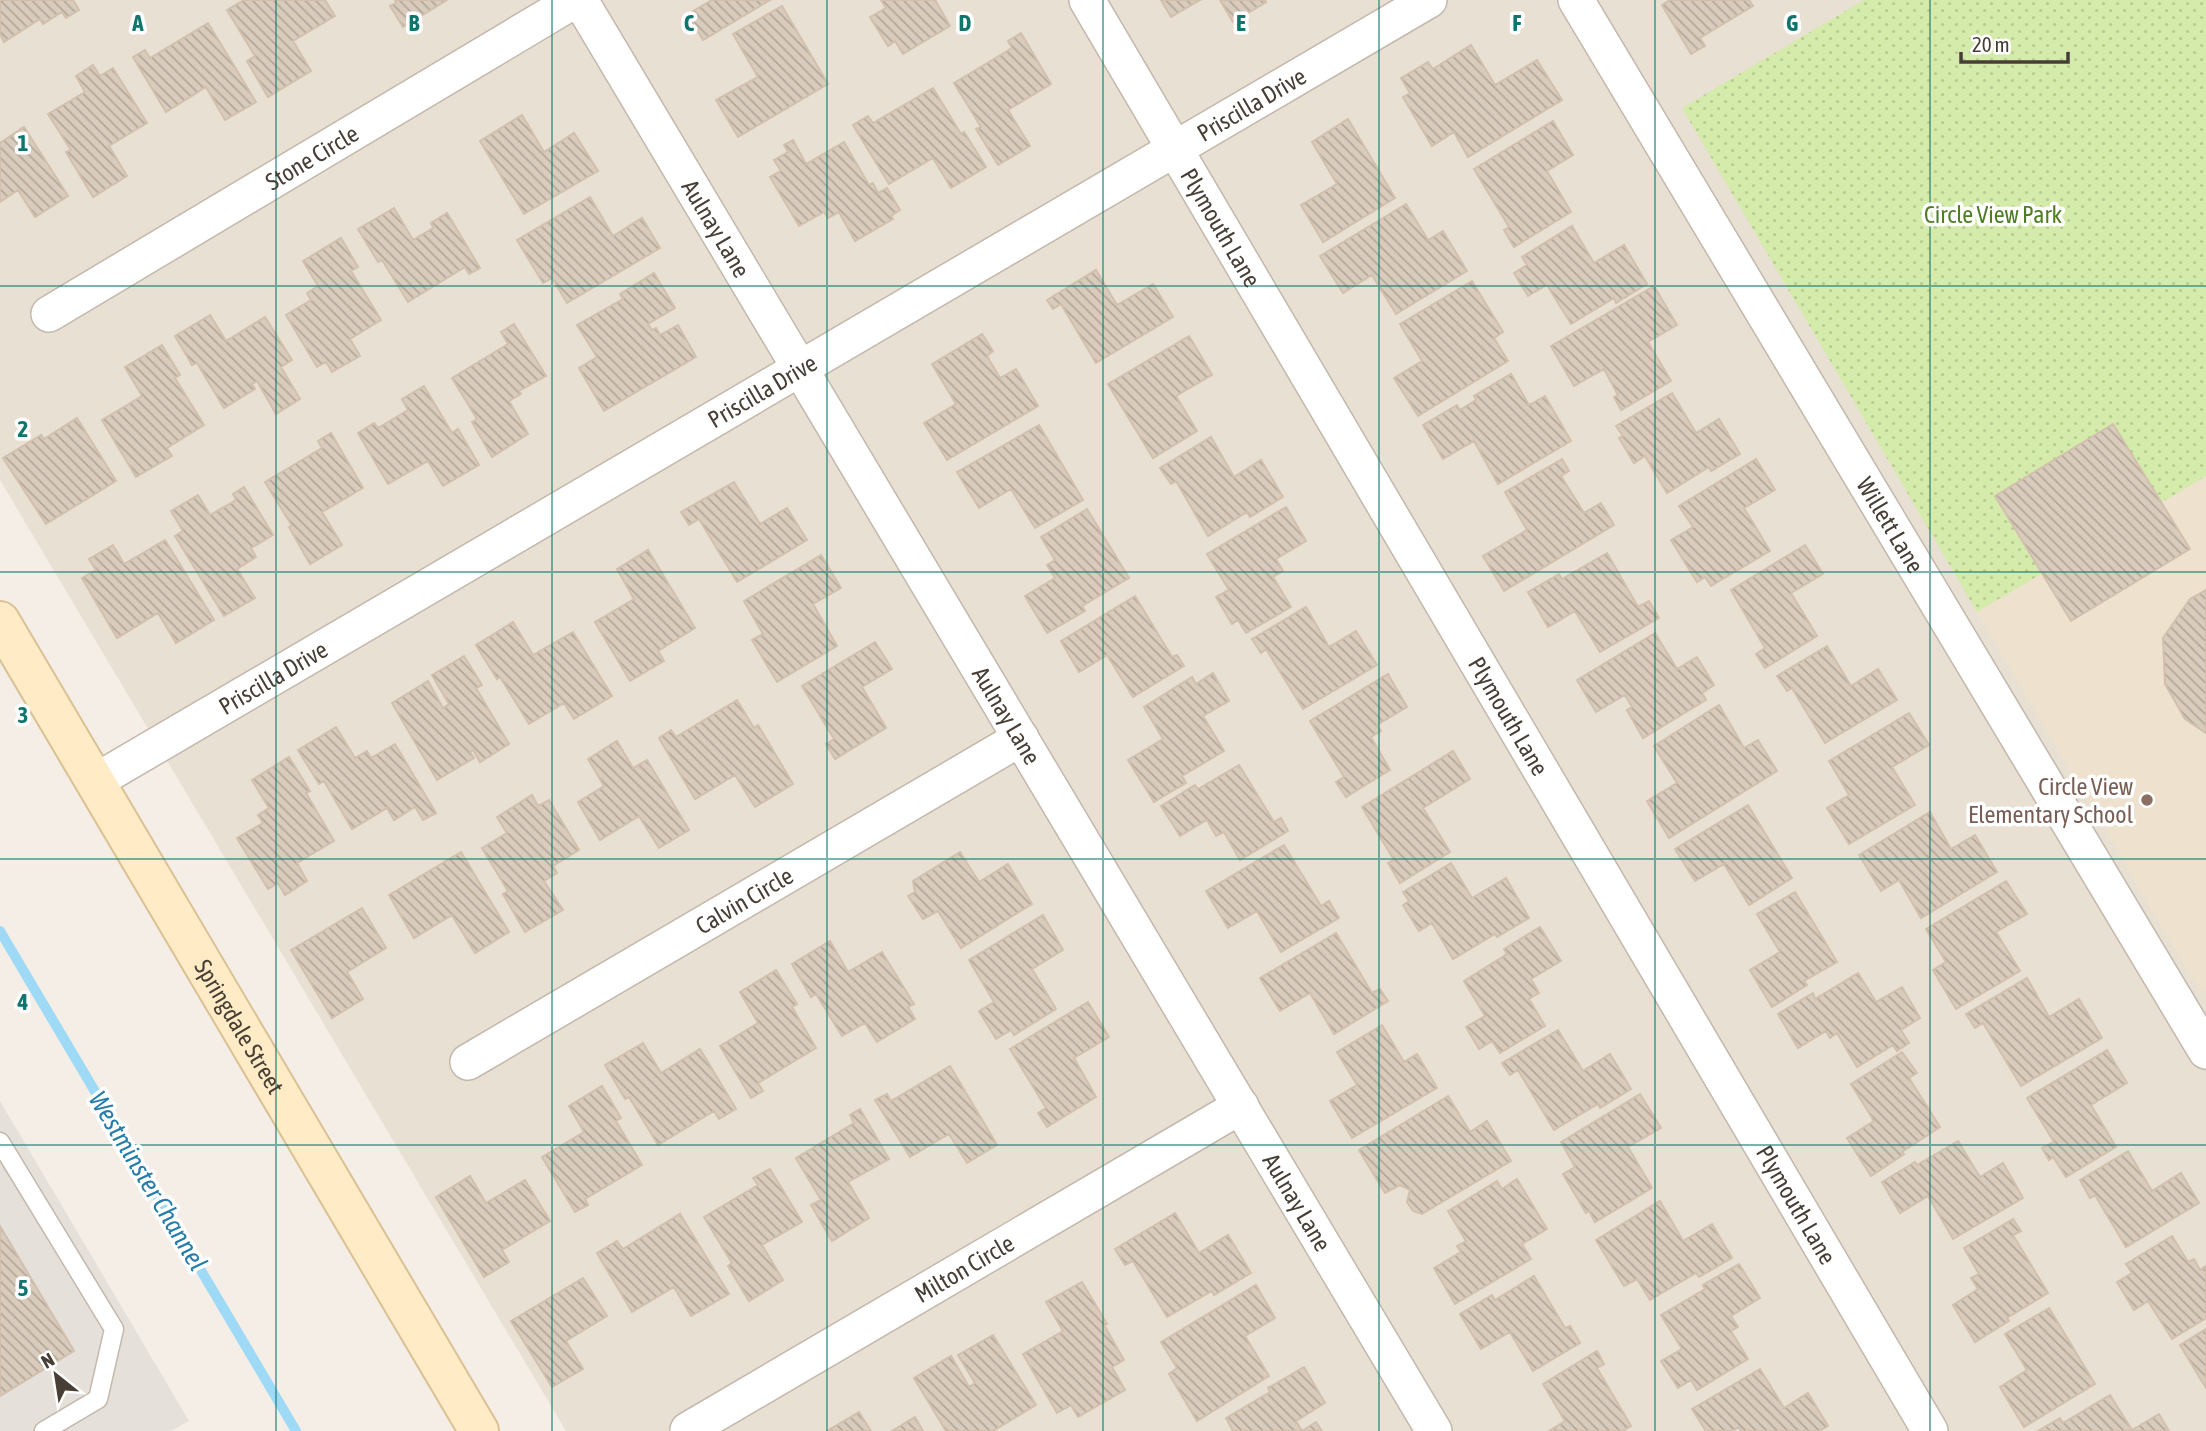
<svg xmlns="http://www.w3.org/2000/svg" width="2206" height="1431" font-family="'Asap Condensed',sans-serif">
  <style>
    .residential { fill: #e8e0d3 }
    .industrial { fill: #e6e0db }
    .education { fill: #eee2cf }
    .park { fill: url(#park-dots) }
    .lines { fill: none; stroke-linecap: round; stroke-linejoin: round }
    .stream { stroke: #9edaf5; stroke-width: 10 }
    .building { fill: url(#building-back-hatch); stroke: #d2c0ad; stroke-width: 2 }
    .lane-casing { stroke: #c3b8ab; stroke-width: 21 }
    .street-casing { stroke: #c3b8ab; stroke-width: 38 }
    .secondary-casing { stroke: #dac194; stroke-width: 42 }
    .lane { stroke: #fff; stroke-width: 18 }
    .street { stroke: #fff; stroke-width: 35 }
    .secondary { stroke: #ffebc5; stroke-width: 38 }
    .grid { fill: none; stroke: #0f766e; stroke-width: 2; stroke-opacity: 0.55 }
    .education-dot { fill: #8d6e63; stroke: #fff; stroke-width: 2.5 }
    .labels { text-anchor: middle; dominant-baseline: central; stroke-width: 7; stroke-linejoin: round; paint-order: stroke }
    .street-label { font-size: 24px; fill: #473e35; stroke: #fff }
    .park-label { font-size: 24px; fill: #4e7d24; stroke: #fff }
    .education-label { font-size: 24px; fill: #785e54; stroke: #fff; text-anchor: end }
    .water-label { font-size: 26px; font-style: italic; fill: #247ea9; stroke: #fff }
    .grid-label { font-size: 23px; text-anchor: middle; font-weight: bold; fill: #0f766e; stroke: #fff; stroke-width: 7; stroke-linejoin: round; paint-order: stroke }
  </style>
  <defs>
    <pattern id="park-dots" width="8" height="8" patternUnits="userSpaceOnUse" patternTransform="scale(1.75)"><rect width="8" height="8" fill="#d5ebab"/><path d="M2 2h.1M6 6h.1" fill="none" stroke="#b8cb94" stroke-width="1.8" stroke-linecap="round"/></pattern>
    <pattern id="building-back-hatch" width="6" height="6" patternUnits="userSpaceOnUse" patternTransform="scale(1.75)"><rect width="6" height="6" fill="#d9ccbd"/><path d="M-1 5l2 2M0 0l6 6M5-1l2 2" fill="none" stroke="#b2a79a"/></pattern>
  </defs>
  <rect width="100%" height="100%" fill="#f4eee6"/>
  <!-- residential -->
  <path class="residential" d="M0,0H2206V1431H566L0,480Z"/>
  <!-- industrial -->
  <path class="industrial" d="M0,1101L189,1421L171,1431H0Z"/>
  <!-- education -->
  <path class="education" d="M2206,476V988L2200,992L1977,612Z"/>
  <!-- park -->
  <path class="park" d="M1864,0H2206V476L1977,612L1682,108Z"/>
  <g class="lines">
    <!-- stream -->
    <path class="stream" d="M0,931L296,1431"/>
  </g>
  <!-- building -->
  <path class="building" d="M0,0H73L79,10L66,18L62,12L43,24L40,19L4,42L0,34Z
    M244,0H325L335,16L293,41L311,71L268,97L247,61L255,56L227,10Z
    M395,0H447L403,27L390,6L396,3Z
    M712,0H770L703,40L688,14Z
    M881,0H935L950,26L903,54L895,41L888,46L870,17L886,8Z
    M1161,0H1200L1171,17Z
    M1220,0H1265L1266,2L1233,22Z
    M1670,0H1749L1753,6L1700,38L1705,46L1691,54L1662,5Z
    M782,6L828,84L738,137L716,100L758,77L733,34Z
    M208,23L256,102L225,120L206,87L166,112L133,57L145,50L150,58Z
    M1021,33L1051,84L1008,110L1030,146L998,165L976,129L981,127L954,83L1012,48L1008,41Z
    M1471,45L1495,85L1537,60L1562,100L1468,157L1454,132L1432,146L1403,97L1410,93L1401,78L1428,62L1433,69Z
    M93,65L100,76L113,68L147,123L109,146L127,176L93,197L66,152L71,150L48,114L85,92L76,76Z
    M933,88L961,134L964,132L986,167L951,188L933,158L889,184L853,125L868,116L873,123Z
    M522,115L544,152L574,133L598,171L524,214L480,141Z
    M1348,119L1395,198L1323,242L1301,205L1337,184L1312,142Z
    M1553,121L1573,155L1547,171L1571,212L1514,247L1504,230L1509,227L1474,169Z
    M24,127L68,196L35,217L18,190L0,202V143Z
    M793,140L806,164L844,142L869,185L873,183L878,193L887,188L900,210L891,216L893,219L855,241L839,212L828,218L824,212L799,226L770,177L781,171L774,160L788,152L784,145Z
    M590,197L613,236L642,218L660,248L567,303L552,278L543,283L517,240Z
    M1406,204L1428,240L1443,231L1467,271L1396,314L1372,275L1343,293L1320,256Z
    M394,208L413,240L433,228L431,223L447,213L480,268L469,274L465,267L408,302L382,260L378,262L358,229Z
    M1572,226L1594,263L1624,245L1647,284L1616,303L1614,298L1571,324L1547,285L1528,296L1514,273L1527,265L1522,257Z
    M341,238L358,267L351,271L381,320L350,339L360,356L332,372L326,362L317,367L286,315L311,300L307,293L318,286L303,261Z
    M1096,270L1117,305L1153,284L1173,317L1096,363L1061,304L1053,309L1047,300Z
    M654,273L675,308L648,324L652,330L656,328L660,335L678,325L696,357L604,411L579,368L597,357L577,325L623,299L620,294Z
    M1472,281L1503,332L1494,338L1508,361L1418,416L1394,378L1422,361L1400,324Z
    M1654,286L1677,325L1648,342L1671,381L1621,410L1614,397L1618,395L1604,369L1574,386L1551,346Z
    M210,315L226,341L265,317L292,360L281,367L300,399L276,414L257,381L252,384L255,389L224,408L197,363L192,365L175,336Z
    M514,324L546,376L519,391L521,394L509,401L528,434L492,457L472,422L477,419L452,378L508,344L501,332Z
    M982,334L993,351L987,356L1000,378L1016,369L1038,406L947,460L924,423L956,404L932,364Z
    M1189,336L1212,375L1176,396L1197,431L1153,458L1108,384Z
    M162,345L180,375L175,378L204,425L167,448L172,456L136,477L102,420L142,396L125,367Z
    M1511,374L1529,405L1545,396L1571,441L1498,484L1474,441L1443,459L1423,425L1457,405L1460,410L1476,400L1474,396Z
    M424,386L452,433L458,429L479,465L443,486L428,461L388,484L358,433L374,423L378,428L408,410L402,399Z
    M1672,393L1696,433L1719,419L1740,454L1711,471L1709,467L1667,493L1645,456L1634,463L1619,438L1623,436L1616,426Z
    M77,418L116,481L46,524L3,458L41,435L44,439Z
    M2113,424L2190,549L2071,621L1995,496Z
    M1039,425L1083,500L1035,528L1011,489L979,508L957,472Z
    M331,433L363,488L322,512L342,545L310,564L289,527L292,526L265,482L322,448L318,441Z
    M1211,437L1234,477L1261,460L1283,497L1250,517L1247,512L1208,536L1176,481L1171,484L1160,468Z
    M1562,459L1569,471L1561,476L1584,513L1601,503L1614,525L1504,591L1483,556L1527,530L1505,492Z
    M1756,459L1775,490L1744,508L1770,551L1711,586L1705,577L1697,582L1671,540L1693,527L1679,506Z
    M734,482L760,524L787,508L807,540L737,582L699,519L689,525L681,512Z
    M244,487L273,535L251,548L256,557L237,569L255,598L224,616L175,536L183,531L171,511L198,495L210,515L236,500L233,494Z
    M1286,507L1306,541L1276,559L1283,571L1273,577L1291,607L1246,633L1238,620L1232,624L1216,597L1229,590L1207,554Z
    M1087,509L1129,578L1082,606L1085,611L1047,633L1025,596L1055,578L1047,565L1055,560L1041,537Z
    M165,540L214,620L176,643L158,613L117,638L82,578L96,570L89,559L113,545L124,564Z
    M1805,545L1823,574L1791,593L1817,636L1765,668L1756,654L1765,648L1731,590Z
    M648,550L695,628L658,651L664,661L630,681L595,622L634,599L617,569Z
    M1607,553L1638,607L1649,601L1659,618L1600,652L1575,611L1548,627L1528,592L1559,574L1562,579Z
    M821,555L841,588L813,604L837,646L777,682L752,640L763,634L744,601Z
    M2206,590V733L2185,719L2165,684L2163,638L2190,599Z
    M1135,596L1172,657L1177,655L1184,666L1133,697L1107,655L1079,672L1061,641Z
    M1306,607L1329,647L1356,631L1377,665L1303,709L1266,649L1261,653L1252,639Z
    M513,622L533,655L573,632L612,696L574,719L564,703L529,724L500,677L497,679L476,645Z
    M1655,633L1677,669L1697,657L1714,685L1702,693L1706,700L1643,738L1627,710L1632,707L1625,695L1596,712L1577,680Z
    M875,642L892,669L862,687L886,728L835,759L826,744L834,739L802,686Z
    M1827,646L1851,686L1878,669L1897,700L1825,743L1792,688L1787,691L1777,676Z
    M464,656L482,685L476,688L509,744L480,762L473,750L470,752L474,758L437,780L392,703L428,681L443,708L449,704L432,675Z
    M1213,673L1229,701L1203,716L1224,751L1182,776L1186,783L1154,802L1128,760L1163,739L1144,707L1192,677L1196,684Z
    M1388,674L1407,707L1377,725L1381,731L1371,737L1390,770L1346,797L1336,782L1344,777L1310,721Z
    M737,700L754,728L758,725L793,784L755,807L735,775L695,799L659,738L671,730L676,737Z
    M1719,705L1744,748L1758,740L1777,771L1669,838L1647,801L1677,783L1654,746Z
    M1909,713L1929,745L1892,767L1915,805L1849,844L1827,808L1849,795L1829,761Z
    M336,727L355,758L367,751L371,758L395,744L436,813L423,820L415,807L394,820L387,808L352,829L324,781L319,784L298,750Z
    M617,741L633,768L647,760L689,830L659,848L639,816L600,840L578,802L604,786L588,759Z
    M1453,751L1470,779L1423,808L1450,852L1400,883L1388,863L1394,860L1362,807Z
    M289,757L310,791L306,793L334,841L297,863L307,881L285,895L278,883L268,889L237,838L263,823L258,815L269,808L252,780Z
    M1239,765L1274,822L1281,818L1288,831L1240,860L1224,832L1216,836L1207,820L1180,836L1161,806L1195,785L1198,789Z
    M532,795L538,806L549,800L579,850L553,866L557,873L544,881L563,910L525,932L503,894L508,891L482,848L507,833L497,817Z
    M1748,805L1792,878L1749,905L1724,864L1695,881L1675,849Z
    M1930,812L1951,849L1975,835L1997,872L1921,918L1899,880L1881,891L1859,855Z
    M1284,845L1321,906L1329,901L1339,918L1281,952L1257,911L1228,928L1206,891Z
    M461,852L509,932L475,953L452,915L414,938L389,895Z
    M960,852L979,882L1008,864L1032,904L961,948L938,911L923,919L908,896L915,892L913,881Z
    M1451,863L1472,898L1506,878L1529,918L1497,937L1495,934L1453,959L1432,923L1419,931L1403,905L1409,901L1403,892Z
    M2006,881L2027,914L1996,932L2020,971L1956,1009L1933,970L1946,962L1926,929Z
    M1795,892L1837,962L1804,981L1807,985L1772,1007L1750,970L1780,952L1757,914Z
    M362,908L386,948L347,972L363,999L332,1018L291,950Z
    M1043,915L1063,950L1032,969L1056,1009L1014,1035L1011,1030L996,1039L979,1011L994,1002L969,960Z
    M1540,927L1561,961L1531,979L1539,993L1529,999L1545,1026L1500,1053L1492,1041L1479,1049L1466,1027L1485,1016L1464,981L1507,954L1504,949Z
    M1336,933L1372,993L1380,989L1388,1001L1334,1034L1310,993L1280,1011L1260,978Z
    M830,941L848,972L882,952L914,1004L908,1007L915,1019L877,1042L865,1023L842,1036L816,994L811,997L792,964Z
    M776,970L797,1004L792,1007L816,1048L758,1083L763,1091L751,1098L720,1046L758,1023L740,992Z
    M1858,973L1876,1002L1902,987L1920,1018L1901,1030L1909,1043L1897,1051L1893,1045L1857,1067L1837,1033L1830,1038L1826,1031L1798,1048L1778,1014L1813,993L1815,999Z
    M2027,978L2049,1017L2079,999L2102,1038L2021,1086L1983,1023L1975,1028L1966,1014Z
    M1088,1002L1109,1037L1074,1058L1096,1097L1047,1127L1038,1113L1046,1108L1010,1049Z
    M1382,1025L1404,1062L1417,1054L1437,1088L1352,1138L1330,1101L1357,1085L1337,1052Z
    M1558,1030L1583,1071L1610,1054L1631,1089L1600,1108L1598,1104L1554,1130L1518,1070L1510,1075L1502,1063Z
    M643,1043L661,1073L700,1049L736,1109L719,1119L714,1111L658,1145L629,1097L625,1099L605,1065Z
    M2107,1050L2127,1083L2091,1105L2116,1147L2066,1177L2053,1157L2049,1160L2042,1148L2054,1142L2027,1098Z
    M1902,1052L1917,1073L1909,1078L1940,1127L1902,1152L1904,1154L1871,1176L1847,1138L1874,1121L1851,1084Z
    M950,1066L997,1145L967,1163L949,1134L910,1157L875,1100L887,1094L891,1101Z
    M602,1086L621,1118L616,1121L642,1165L585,1199L588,1205L575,1212L542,1157L584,1132L569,1106Z
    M1640,1094L1661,1128L1628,1147L1652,1188L1595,1222L1589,1211L1586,1213L1563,1174L1575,1167L1561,1142Z
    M1448,1096L1470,1132L1487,1121L1511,1161L1422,1214L1413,1211L1407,1202L1410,1190L1400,1185L1385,1193L1359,1150Z
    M860,1109L889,1159L848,1182L869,1218L832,1241L811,1205L821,1200L796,1158L854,1123L850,1115Z
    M1958,1141L1980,1177L2003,1163L2023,1198L1953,1239L1928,1196L1900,1213L1882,1182L1915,1162L1917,1165Z
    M2128,1151L2152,1191L2181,1173L2199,1203L2126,1247L2095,1195L2090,1198L2080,1180Z
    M770,1169L802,1222L762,1245L783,1280L749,1301L728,1266L732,1263L704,1217L758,1185L753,1178Z
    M470,1176L486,1203L525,1180L550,1221L502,1250L509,1262L484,1277L436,1197Z
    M1517,1179L1547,1229L1522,1244L1531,1259L1455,1304L1434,1268L1461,1252L1457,1246L1466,1241L1448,1211L1497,1181L1502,1189Z
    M1660,1201L1683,1241L1712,1224L1732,1258L1699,1277L1696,1273L1650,1300L1637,1279L1624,1286L1596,1240Z
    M1175,1213L1199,1253L1228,1235L1251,1273L1214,1295L1212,1291L1167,1317L1133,1261L1125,1265L1115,1249Z
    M680,1214L729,1294L691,1316L674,1287L632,1312L597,1253L617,1241L623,1249Z
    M2013,1219L2021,1231L2013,1235L2048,1293L2007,1318L2009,1321L1975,1342L1953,1305L1978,1289L1971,1278L1979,1274L1964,1248Z
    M0,1226L74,1351L0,1396Z
    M2172,1236L2188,1262L2194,1259L2200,1270L2206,1266V1318L2172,1339L2148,1301L2134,1310L2117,1282L2132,1273L2126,1264Z
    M1739,1264L1760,1298L1731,1316L1738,1327L1731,1331L1748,1359L1697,1390L1691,1380L1678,1388L1661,1361L1682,1349L1661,1315L1705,1289L1703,1285Z
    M1534,1276L1565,1328L1570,1326L1580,1343L1533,1371L1510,1332L1481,1349L1460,1314L1492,1295L1495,1300Z
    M583,1278L607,1316L566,1341L583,1369L552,1387L511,1321Z
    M1082,1282L1107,1324L1104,1325L1124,1360L1112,1367L1125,1390L1078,1417L1071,1405L1057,1413L1023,1354L1063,1331L1046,1302Z
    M1256,1285L1275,1318L1245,1336L1269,1376L1197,1421L1169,1374L1177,1368L1161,1342Z
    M2049,1308L2095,1384L2024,1427L2000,1387L2027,1370L2005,1334Z
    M2206,1329V1388L2180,1345Z
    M993,1335L1036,1405L993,1431H946L914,1378L951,1356L969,1387L975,1383L958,1355Z
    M1597,1351L1604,1364L1597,1368L1631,1426L1623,1431H1549L1565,1421L1543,1384Z
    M1304,1367L1325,1403L1296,1421L1302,1431H1233L1226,1418L1270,1392L1268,1388Z
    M1760,1369L1784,1408L1808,1393L1828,1426L1819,1431H1741L1739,1427L1732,1431H1706L1692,1409Z
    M2110,1395L2132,1430L2159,1414L2169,1431H2038L2060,1418L2063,1423Z
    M859,1412L871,1431H827Z
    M915,1417L923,1431H892Z
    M1316,1422L1322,1431H1302Z"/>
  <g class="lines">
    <defs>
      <path id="lane" d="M0,1142L114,1329L98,1399L44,1431"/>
      <g id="street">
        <path id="s1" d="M580,0L1434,1431"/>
        <path id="s2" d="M1087,0L1930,1431"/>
        <path id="s3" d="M1576,0L2206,1051"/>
        <path id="s4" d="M49,314L575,0"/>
        <path id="s5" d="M96,781L1429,0"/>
        <path id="s6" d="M468,1062L1021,738"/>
        <path id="s7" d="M688,1430L1241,1106"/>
      </g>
      <g id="secondary">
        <path id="s8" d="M0,621L479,1431"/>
      </g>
    </defs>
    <!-- lane casing -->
    <use href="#lane" class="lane-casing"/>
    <!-- street casing -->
    <use href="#street" class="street-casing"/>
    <!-- secondary casing -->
    <use href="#secondary" class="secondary-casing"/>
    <!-- lane -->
    <use href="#lane" class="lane"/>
    <!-- street -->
    <use href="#street" class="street"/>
    <!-- secondary -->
    <use href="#secondary" class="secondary"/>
  </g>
  <!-- grid -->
  <path class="grid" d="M276,0V1431M552,0V1431M827,0V1431M1103,0V1431M1379,0V1431M1655,0V1431M1930,0V1431M0,286H2206M0,572H2206M0,859H2206M0,1145H2206"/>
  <!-- markers -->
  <circle class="education-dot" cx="2147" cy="800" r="7"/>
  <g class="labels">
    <!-- street labels -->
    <g class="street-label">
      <text stroke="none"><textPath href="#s5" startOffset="1339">Priscilla Drive</textPath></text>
      <text stroke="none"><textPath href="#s4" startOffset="306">Stone Circle</textPath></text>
      <text stroke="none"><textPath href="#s2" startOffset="264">Plymouth Lane</textPath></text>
      <text stroke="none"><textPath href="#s1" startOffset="266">Aulnay Lane</textPath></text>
      <text stroke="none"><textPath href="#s5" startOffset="772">Priscilla Drive</textPath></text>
      <text stroke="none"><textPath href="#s3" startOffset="612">Willett Lane</textPath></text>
      <text stroke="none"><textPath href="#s5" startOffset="205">Priscilla Drive</textPath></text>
      <text stroke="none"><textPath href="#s2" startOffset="831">Plymouth Lane</textPath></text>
      <text stroke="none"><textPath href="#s1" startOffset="833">Aulnay Lane</textPath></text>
      <text stroke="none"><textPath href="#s6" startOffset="320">Calvin Circle</textPath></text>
      <text stroke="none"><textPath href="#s8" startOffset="471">Springdale Street</textPath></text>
      <text stroke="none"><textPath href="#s1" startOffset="1400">Aulnay Lane</textPath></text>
      <text stroke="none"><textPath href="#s2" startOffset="1398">Plymouth Lane</textPath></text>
      <text stroke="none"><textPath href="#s7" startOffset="320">Milton Circle</textPath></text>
    </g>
    <!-- park labels -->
    <g class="park-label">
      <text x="1993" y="214">Circle View Park</text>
    </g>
    <!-- education labels -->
    <g class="education-label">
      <text x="2133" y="786">Circle View<tspan x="2133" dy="28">Elementary School</tspan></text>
    </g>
    <!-- water labels -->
    <g class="water-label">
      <text transform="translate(148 1181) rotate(59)">Westminster Channel</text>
    </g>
  </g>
  <g class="grid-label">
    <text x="138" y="31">A</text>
    <text x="414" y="31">B</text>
    <text x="689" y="31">C</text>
    <text x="965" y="31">D</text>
    <text x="1241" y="31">E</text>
    <text x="1517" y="31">F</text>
    <text x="1792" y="31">G</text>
    <text x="23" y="151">1</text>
    <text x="23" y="437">2</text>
    <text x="23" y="723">3</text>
    <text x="23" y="1010">4</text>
    <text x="23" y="1296">5</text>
  </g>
  <!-- north arrow -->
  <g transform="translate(56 1375) rotate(330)" stroke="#ffffff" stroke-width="5" paint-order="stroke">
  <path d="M0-5L12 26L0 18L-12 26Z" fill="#473e35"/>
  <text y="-10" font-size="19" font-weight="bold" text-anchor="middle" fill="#473e35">N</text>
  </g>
  <!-- scale -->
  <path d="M1961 52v10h107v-10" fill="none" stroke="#473e35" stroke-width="3.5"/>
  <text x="1972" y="52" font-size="21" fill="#473e35" stroke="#ffffff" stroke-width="5" paint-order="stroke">20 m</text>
</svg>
